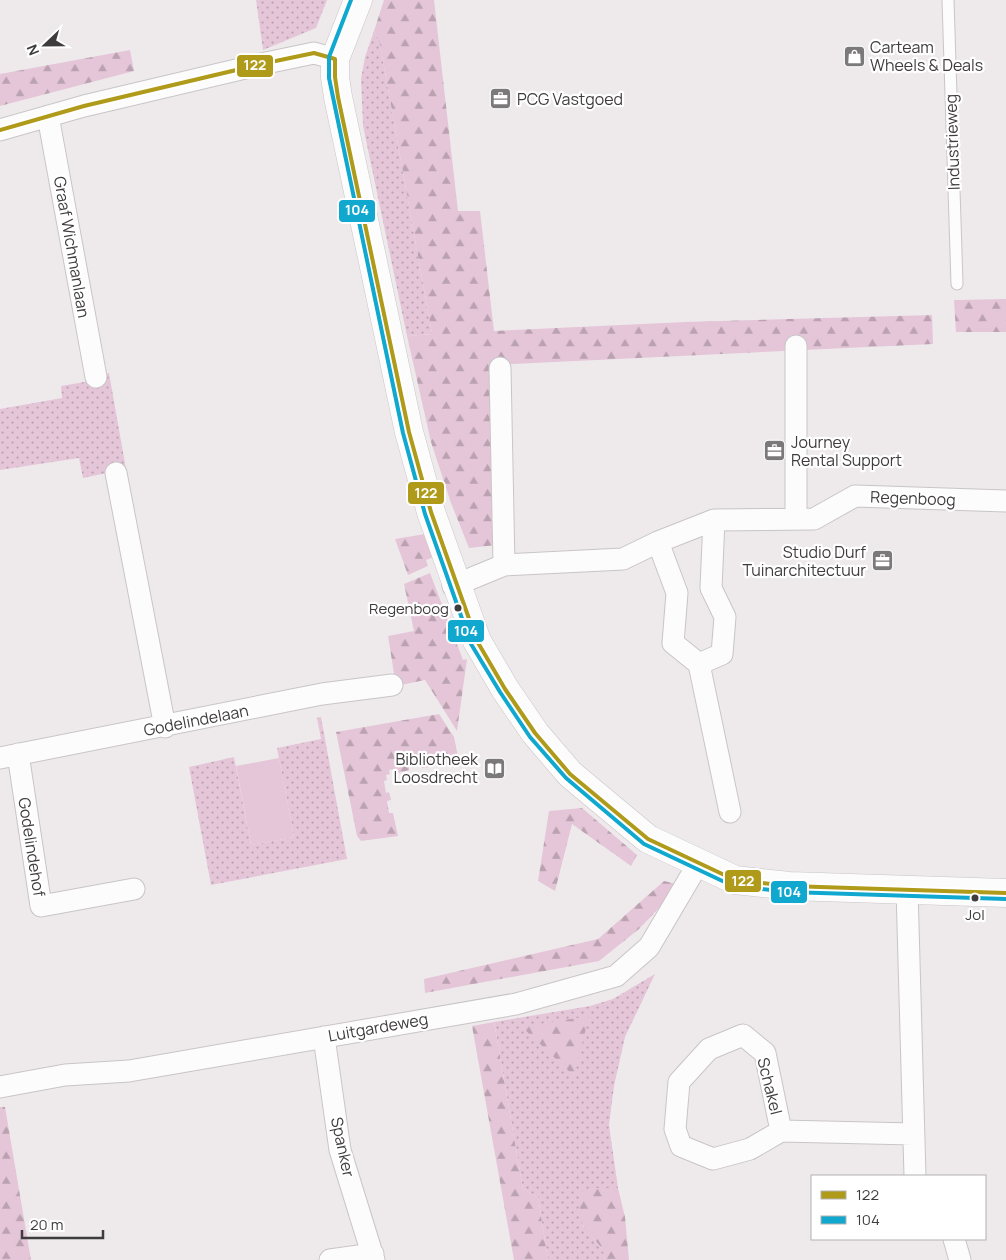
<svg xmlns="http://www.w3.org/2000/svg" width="1006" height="1260" font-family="Manrope,sans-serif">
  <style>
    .grass { fill: url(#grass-dots) }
    .forest { fill: url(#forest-firs) }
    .garden { fill: #e5c6d8 }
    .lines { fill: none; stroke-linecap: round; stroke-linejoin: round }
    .service-casing { stroke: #c9c5c7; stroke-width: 13 }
    .minor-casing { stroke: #c9c5c7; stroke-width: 23 }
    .tertiary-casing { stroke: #c9c5c7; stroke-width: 29 }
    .service { stroke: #fcfcfc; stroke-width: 11 }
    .minor { stroke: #fcfcfc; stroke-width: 21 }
    .tertiary { stroke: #fcfcfc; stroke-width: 28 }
    .bus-1-casing { stroke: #fff; stroke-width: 8 }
    .bus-2-casing { stroke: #fff; stroke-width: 8 }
    .bus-1 { stroke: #b09a19; stroke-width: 4 }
    .bus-2 { stroke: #10a8cf; stroke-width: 4 }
    .bus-dot { fill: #3f3c3e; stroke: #fff; stroke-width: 2 }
    .labels { text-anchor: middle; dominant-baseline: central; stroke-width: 4.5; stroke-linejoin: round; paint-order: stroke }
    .bus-label { font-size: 15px; fill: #3f3c3e; stroke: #fff; text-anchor: end }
    .poi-label { font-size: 16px; fill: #3f3c3e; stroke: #fff; text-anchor: start }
    .street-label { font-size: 16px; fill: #3f3c3e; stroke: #fff }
    .line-badge { stroke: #fff; stroke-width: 2 }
    .badge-label { font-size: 14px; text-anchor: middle; font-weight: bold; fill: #fff }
  </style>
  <defs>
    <pattern id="grass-dots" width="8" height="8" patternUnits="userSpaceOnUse" patternTransform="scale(1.25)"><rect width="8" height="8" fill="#e5c6d8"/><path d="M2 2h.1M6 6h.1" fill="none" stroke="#bba2b1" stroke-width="1.8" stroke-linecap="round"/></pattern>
    <pattern id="forest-firs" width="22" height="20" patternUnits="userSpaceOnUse" patternTransform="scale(1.25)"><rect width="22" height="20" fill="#e5c6d8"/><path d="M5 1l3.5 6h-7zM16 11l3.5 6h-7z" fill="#bba2b1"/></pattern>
  </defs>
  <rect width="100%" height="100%" fill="#eeeaec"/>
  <!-- grass -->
  <path class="grass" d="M256,0H327L316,28L263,50Z
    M374,31L380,44L432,334L407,336L363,126L361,79L365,57Z
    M109,373L126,469L83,478L79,458L0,470V409L62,398L61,386L84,382Z
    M321,717L347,859L211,885L189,767L234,757L251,845L294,837L277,748L321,739L317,718Z
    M655,974L625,1037L614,1086L609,1125L618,1188H595L583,1226L604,1251L605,1260H548L538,1197L523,1189L494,1022L590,1006L613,999Z"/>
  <!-- forest -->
  <path class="forest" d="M384,0H434L458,211H480L494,331L685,322L932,315L933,344L491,365L496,545L469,548L451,503L431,442L407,336L432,334L380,44L374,31Z
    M130,50L134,71L0,106V74Z
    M1006,299V332H956L954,300Z
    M425,534L434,557L426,560L428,566L408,575L395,539Z
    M430,573L463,660L467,659L457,731L425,680L396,686L388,636L414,631L404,584Z
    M439,714L454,737L459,761L440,765L439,761L429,763V767L422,768L421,764L409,767V770L398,773L396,769L389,770L390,774L386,775L387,780L384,781L386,793L389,792L391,800L387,801L389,813H393L398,836L361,841L357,836L336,732Z
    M582,808L637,855L631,866L572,824L555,891L538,881L549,811Z
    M664,881L681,885L639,929L599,961L425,993L424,979L598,939Z
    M589,1016L574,1076L522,1027Z
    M494,1022L523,1189L538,1197L548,1260H514L472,1026Z
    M0,1107H5L31,1260H0Z
    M595,1188H618L625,1217L629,1260H605C604,1244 592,1240 584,1227C578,1217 580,1204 581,1192Z"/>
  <!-- garden -->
  <path class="garden" d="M279,758L294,837L251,845L236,766Z"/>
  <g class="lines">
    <defs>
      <path id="service" d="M948,0L957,284"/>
      <path id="minor" d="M48,116L96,377
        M0,130L84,106L266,63L314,53L335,59
        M500,368L504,565
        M116,473L165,727
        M796,518V346
        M658,542L677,593L673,643L699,664L730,812
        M453,586L504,565L623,559L658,542L714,520L814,519L855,496L1006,501
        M699,664L722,654L725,617L711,588L714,520
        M18,754L41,906L134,889
        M0,758L322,694L392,685
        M907,889L915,1176
        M324,1037L340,1150L374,1260
        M0,1087L65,1075L129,1071L516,1004L616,976L649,947L698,864
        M781,1131L765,1053L743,1035L709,1049L679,1082L675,1129L681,1146L713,1159L750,1149L781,1131L913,1134
        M954,1239L960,1260
        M330,1260L373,1254"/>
      <path id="tertiary" d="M358,0L335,59V77L338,97L409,432L431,512L477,641L505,689L535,733L570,774L648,839L735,880L789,886L1006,893"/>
    </defs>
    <!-- service casing -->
    <use href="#service" class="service-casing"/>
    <!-- minor casing -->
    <use href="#minor" class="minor-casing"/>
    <!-- tertiary casing -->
    <use href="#tertiary" class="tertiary-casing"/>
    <!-- service -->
    <use href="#service" class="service"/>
    <!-- minor -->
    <use href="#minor" class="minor"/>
    <!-- tertiary -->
    <use href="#tertiary" class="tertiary"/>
    <defs>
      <path id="bus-1" d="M0,130L84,106L266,63L314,53L335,59V77L338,97L409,432L431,512L477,641L505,689L535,733L570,774L648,839L735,880L789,886L1006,893"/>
      <path id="bus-2" d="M351,0L329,57V78L403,433L425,514L471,644L500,692L530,737L566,778L644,844L733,886L789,892L1006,899"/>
    </defs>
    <!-- bus-1 casing -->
    <use href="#bus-1" class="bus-1-casing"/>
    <!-- bus-2 casing -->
    <use href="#bus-2" class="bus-2-casing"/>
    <!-- bus-1 -->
    <use href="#bus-1" class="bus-1"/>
    <!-- bus-2 -->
    <use href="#bus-2" class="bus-2"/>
  </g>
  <!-- icons -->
  <defs>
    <symbol id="shop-square" viewBox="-11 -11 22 22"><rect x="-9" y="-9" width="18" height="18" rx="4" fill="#7c797b" stroke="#fff"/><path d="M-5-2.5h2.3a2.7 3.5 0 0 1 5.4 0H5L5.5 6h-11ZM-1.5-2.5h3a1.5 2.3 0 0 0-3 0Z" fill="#fff"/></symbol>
    <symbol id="office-square" viewBox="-11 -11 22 22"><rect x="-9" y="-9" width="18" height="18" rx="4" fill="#7c797b" stroke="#fff"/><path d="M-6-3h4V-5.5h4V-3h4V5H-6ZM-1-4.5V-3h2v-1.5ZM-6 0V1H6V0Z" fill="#fff"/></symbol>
    <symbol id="library-square" viewBox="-11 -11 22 22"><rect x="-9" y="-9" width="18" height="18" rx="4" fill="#7c797b" stroke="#fff"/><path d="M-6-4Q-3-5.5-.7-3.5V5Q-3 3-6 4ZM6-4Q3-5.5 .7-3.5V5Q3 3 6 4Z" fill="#fff"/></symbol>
  </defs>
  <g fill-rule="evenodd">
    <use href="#shop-square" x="842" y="44" width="25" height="25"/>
    <use href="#office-square" x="488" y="86" width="25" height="25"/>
    <use href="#office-square" x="762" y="438" width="25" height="25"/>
    <use href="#office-square" x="870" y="548" width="25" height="25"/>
    <use href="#library-square" x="482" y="756" width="25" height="25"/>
  </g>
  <!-- markers -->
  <g class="bus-dot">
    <circle cx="458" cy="608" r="4.5"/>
    <circle cx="975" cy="898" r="4.5"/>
  </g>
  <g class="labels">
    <!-- bus labels -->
    <g class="bus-label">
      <text x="449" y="608">Regenboog</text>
      <text x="975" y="914" text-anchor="middle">Jol</text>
    </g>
    <!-- poi labels -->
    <g class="poi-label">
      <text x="870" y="47">Carteam<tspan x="870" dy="18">Wheels &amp; Deals</tspan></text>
      <text x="517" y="99">PCG Vastgoed</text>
      <text x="791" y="442">Journey<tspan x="791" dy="18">Rental Support</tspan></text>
      <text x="866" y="552" text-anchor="end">Studio Durf<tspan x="866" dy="18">Tuinarchitectuur</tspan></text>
      <text x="478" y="759" text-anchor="end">Bibliotheek<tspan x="478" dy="18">Loosdrecht</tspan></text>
    </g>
    <!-- street labels -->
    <g class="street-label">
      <text transform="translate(952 142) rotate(-92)">Industrieweg</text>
      <text transform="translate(72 247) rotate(80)">Graaf Wichmanlaan</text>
      <text transform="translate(913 498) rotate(2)">Regenboog</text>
      <text transform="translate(196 720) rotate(-11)">Godelindelaan</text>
      <text transform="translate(32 847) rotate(81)">Godelindehof</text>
      <text transform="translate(378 1027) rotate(-10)">Luitgardeweg</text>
      <text transform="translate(770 1086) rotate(76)">Schakel</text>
      <text transform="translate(343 1147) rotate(78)">Spanker</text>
    </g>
  </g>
  <g class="line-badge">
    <rect x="236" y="54" width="38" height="24" rx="5" fill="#b09a19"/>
    <rect x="338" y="199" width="38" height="24" rx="5" fill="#10a8cf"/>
    <rect x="407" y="481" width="38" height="24" rx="5" fill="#b09a19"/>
    <rect x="447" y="619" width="38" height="24" rx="5" fill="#10a8cf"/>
    <rect x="724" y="869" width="38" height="24" rx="5" fill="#b09a19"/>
    <rect x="770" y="880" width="38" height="24" rx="5" fill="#10a8cf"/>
  </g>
  <g class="badge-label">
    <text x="255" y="70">122</text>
    <text x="357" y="215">104</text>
    <text x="426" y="498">122</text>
    <text x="466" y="636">104</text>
    <text x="743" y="886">122</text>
    <text x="789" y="897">104</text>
  </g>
  <!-- legend -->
  <rect x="811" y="1175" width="175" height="65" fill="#ffffff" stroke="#b2b1b2"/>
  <rect x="821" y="1191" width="25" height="8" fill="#b09a19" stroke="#b2b1b2"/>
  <text x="856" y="1200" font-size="15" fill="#3f3c3e">122</text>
  <rect x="821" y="1216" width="25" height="8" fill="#10a8cf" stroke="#b2b1b2"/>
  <text x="856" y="1225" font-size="15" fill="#3f3c3e">104</text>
  <!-- north arrow -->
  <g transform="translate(45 45) rotate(248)" stroke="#ffffff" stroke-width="4" paint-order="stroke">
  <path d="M0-4L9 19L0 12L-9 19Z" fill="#3f3c3e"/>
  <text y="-8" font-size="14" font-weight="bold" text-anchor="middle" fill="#3f3c3e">N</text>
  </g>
  <!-- scale -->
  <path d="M22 1230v8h81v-8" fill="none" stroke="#3f3c3e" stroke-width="2.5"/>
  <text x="30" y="1230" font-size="15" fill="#3f3c3e" stroke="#ffffff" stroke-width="4" paint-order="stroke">20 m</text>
</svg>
